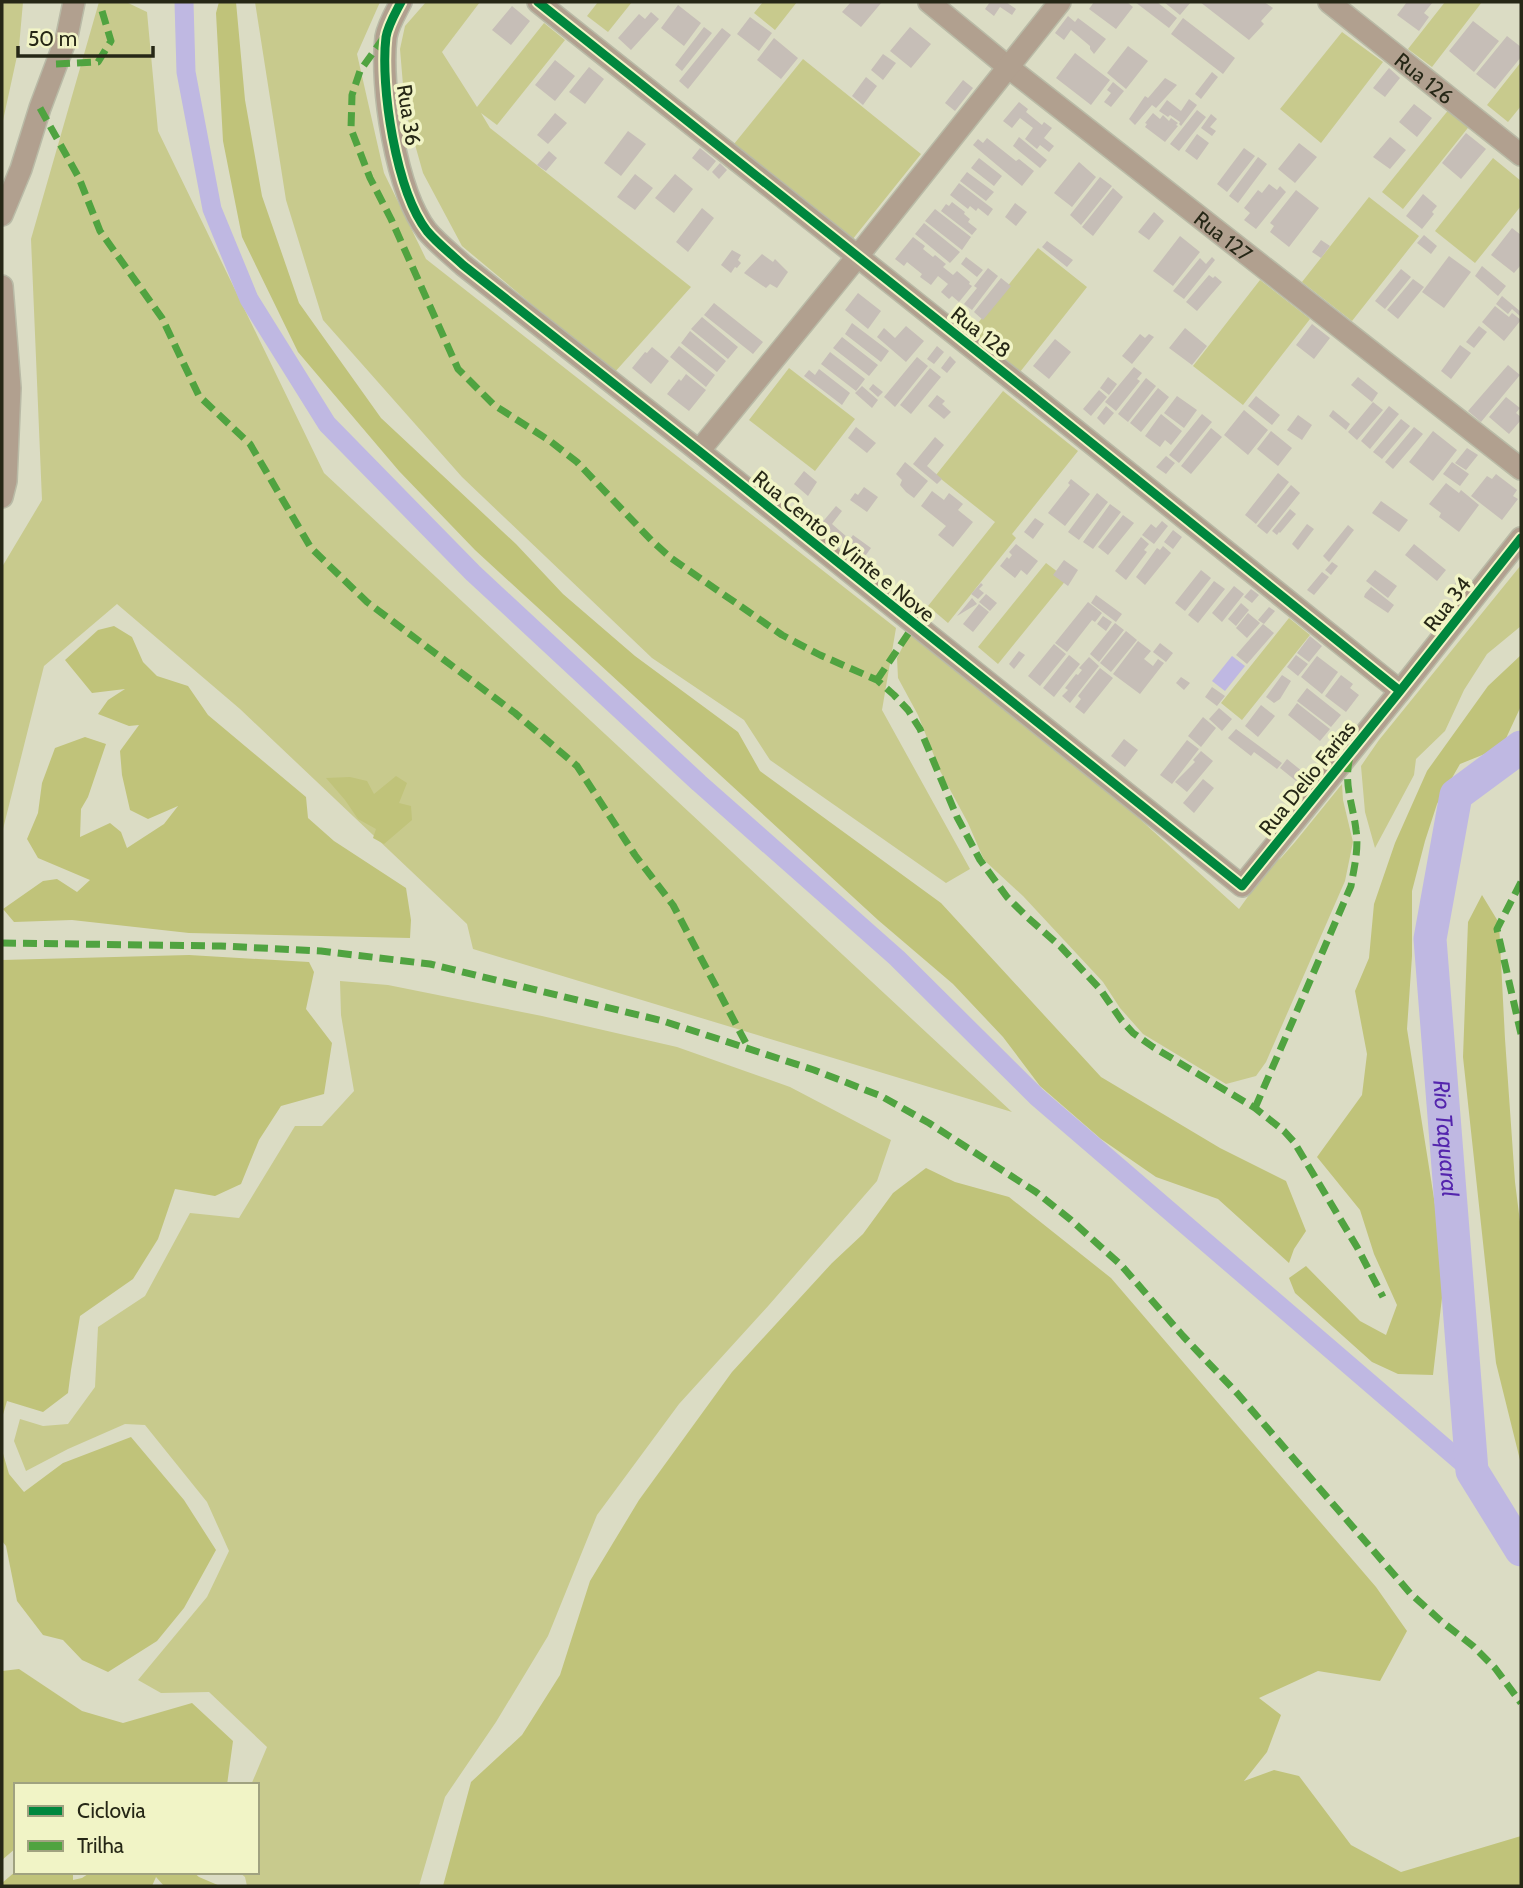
<svg xmlns="http://www.w3.org/2000/svg" width="1523" height="1888" font-family="Cabin,sans-serif">
  <style>
    .green { fill: #c8ca8d }
    .forest { fill: #c0c37a }
    .water { fill: #bfb8e2 }
    .lines { fill: none; stroke-linecap: round; stroke-linejoin: round }
    .canal { stroke: #bfb8e2; stroke-width: 19 }
    .river { stroke: #bfb8e2; stroke-width: 33 }
    .building { fill: #c6beb7 }
    .minor-casing { stroke: #b9baa6; stroke-width: 24 }
    .minor { stroke: #b1a08f; stroke-width: 21 }
    .quiet { stroke: #50a340; stroke-width: 7; stroke-dasharray: 14 7; stroke-linecap: butt }
    .cycleway-casing { stroke: #f1f4c6; stroke-width: 13 }
    .cycleway { stroke: #00873e; stroke-width: 9 }
    .labels { text-anchor: middle; dominant-baseline: central; stroke-width: 7; stroke-linejoin: round; paint-order: stroke }
    .street-label { font-size: 21px; fill: #262716; stroke: #f1f4c6 }
    .water-label { font-size: 23px; font-style: italic; fill: #5425ad; stroke: #f1f4c6 }
  </style>
  <rect width="100%" height="100%" fill="#dbdcc4"/>
  <!-- green -->
  <path class="green" d="M2,2H23L19,47L2,125Z
    M99,2H126L147,12L158,131L324,473L1012,1112L473,949L467,924L240,709L117,604L44,666L2,833V567L42,500L31,239Z
    M255,2H380L357,54L384,173L426,259L896,628L882,710L970,869L946,883L770,760L744,720L652,658L462,477L323,320L286,200Z
    M426,2H480L442,52L477,107L544,23L565,40L497,125L481,113L490,128L691,287L614,373L462,246L423,173L405,109L400,49L405,26Z
    M598,2H632L608,32L587,16Z
    M763,2H797L775,30L754,13Z
    M1445,2H1482L1432,67L1408,49Z
    M1342,32L1383,62L1321,143L1280,109Z
    M803,59L921,154L852,240L734,144Z
    M1521,62V106L1508,122L1487,105Z
    M1450,108L1471,124L1403,209L1382,192Z
    M1493,158L1521,181V206L1475,263L1435,231Z
    M1369,197L1419,236L1352,321L1302,282Z
    M1038,248L1087,287L1020,372L970,333Z
    M1260,280L1310,319L1243,405L1193,366Z
    M789,368L855,419L815,471L749,420Z
    M1003,391L1078,451L1012,534L1016,538L948,623L928,606L995,522L936,475Z
    M1046,563L1067,579L998,664L978,647Z
    M1521,565V626L1487,654L1464,690L1445,731L1416,759L1414,775L1375,848L1365,812L1361,766L1379,740Z
    M1289,618L1310,635L1242,720L1221,703Z
    M914,630L1037,726L1239,909L1270,866L1281,858L1295,842L1342,784L1343,800L1353,842L1345,881L1266,1062L1256,1076L1226,1084L1143,1034L1120,1008L1103,982L1023,896L984,860L968,823L940,771L918,715L898,678L897,658L906,640Z
    M340,981L388,985L542,1016L677,1047L790,1087L891,1140L877,1181L769,1305L679,1404L597,1515L548,1636L496,1722L445,1797L419,1886H247L245,1877L239,1872H257V1785H251L267,1747L209,1692L161,1693L138,1680L207,1597L229,1551L207,1502L145,1425L125,1424L68,1449L26,1471L14,1441L20,1419L43,1426L68,1424L95,1387L98,1327L145,1296L190,1213L239,1218L295,1126H322L354,1091L341,1015Z"/>
  <!-- forest -->
  <path class="forest" d="M219,2H236L245,100L262,196L299,303L381,418L516,544L563,594L635,656L738,732L760,771L941,903L1101,1077L1220,1148L1286,1181L1306,1231L1294,1249L1289,1263L1218,1199L1156,1177L1101,1139L1040,1086L1003,1037L953,984L878,920L475,550L399,471L298,352L242,237L223,141L216,13Z
    M114,626L132,637L143,662L157,676L188,686L208,715L306,797L308,818L334,841L406,888L411,920L410,938L189,933L72,920L14,922L3,909L43,881L57,879L77,892L90,880L38,858L27,839L38,813L42,783L55,748L85,737L106,744L88,797L81,809L80,837L110,823L121,832L127,848L164,824L178,806L148,819L130,810L122,775L120,751L139,725L129,726L98,714L108,700L125,689L92,693L65,660L98,630Z
    M1521,655V706L1502,747L1460,764L1437,804L1425,841L1412,891V956L1407,1029L1436,1211L1443,1289L1433,1375L1398,1374L1372,1362L1295,1293L1289,1278L1306,1266L1360,1321L1386,1335L1397,1305L1374,1254L1360,1210L1317,1157L1362,1095L1367,1054L1355,991L1369,958L1374,904L1395,843L1427,771L1488,686Z
    M396,776L407,783L399,803L411,806L412,820L384,844L373,838L376,829L358,819L345,800L326,778L350,777L367,781L374,794Z
    M1482,895L1499,923L1505,1039L1515,1182L1521,1230V1464L1496,1363L1463,1057L1468,922Z
    M189,955L309,962L314,972L306,1009L332,1043L324,1094L281,1106L259,1140L241,1184L215,1196L175,1189L158,1239L133,1279L80,1316L71,1370L68,1393L43,1412L7,1401L2,1418V960Z
    M926,1168L955,1182L1009,1197L1111,1278L1376,1587L1407,1631L1380,1681L1318,1671L1259,1698L1281,1715L1267,1752L1244,1781L1274,1770L1299,1776L1351,1845L1401,1872L1521,1836V1886H443L471,1782L522,1735L560,1675L590,1581L639,1500L732,1372L832,1263L863,1234L893,1193Z
    M131,1437L184,1500L216,1550L184,1608L157,1641L108,1672L82,1660L63,1640L43,1635L17,1601L6,1546L2,1541V1450L9,1474L24,1492L63,1463Z
    M19,1669L82,1711L123,1723L192,1703L233,1741L227,1785H16V1848L2,1860V1671Z
    M16,1871V1872H73V1880L82,1878L91,1872H193L199,1877L220,1886H164L156,1877L152,1886H2V1883Z"/>
  <!-- water -->
  <path class="water" d="M1232,656L1245,666L1225,691L1212,681Z"/>
  <g class="lines">
    <!-- canal -->
    <path class="canal" d="M184,2L186,72L212,209L249,299L327,424L473,573L699,783L897,958L1037,1097L1472,1471"/>
    <!-- river -->
    <path class="river" id="s1" d="M1521,747L1456,795L1430,939L1472,1471L1521,1550"/>
  </g>
  <!-- building -->
  <path class="building" d="M851,2H882L861,27L842,12Z
    M990,2H1006L1016,9L1012,15L1000,7L994,16L985,9Z
    M1094,2H1127L1133,7L1116,29L1089,9Z
    M1135,2H1157L1177,18L1169,28Z
    M1164,2H1191L1180,15Z
    M1200,2H1264L1273,8L1261,21L1264,24L1249,40Z
    M1407,2H1433L1424,13L1429,17L1419,31L1397,15Z
    M678,5L701,23L684,46L661,28Z
    M512,6L530,21L511,45L492,30Z
    M651,12L659,19L631,50L618,38L639,14L645,19Z
    M1068,16L1075,22L1078,18L1106,39L1094,54L1090,49V46L1071,30L1064,40L1055,33Z
    M750,17L772,33L759,51L737,34Z
    M1183,18L1235,58L1223,74L1171,34Z
    M1473,21L1499,41L1474,72L1449,51Z
    M704,27L712,33L682,71L675,65Z
    M910,27L931,44L911,68L890,51Z
    M722,28L731,35L688,89L679,81Z
    M1507,36L1521,47V57L1495,89L1476,74Z
    M774,38L798,58L781,79L757,60Z
    M1128,46L1148,61L1126,89L1107,73Z
    M1075,53L1110,80L1091,105L1056,78Z
    M883,54L896,63L883,80L871,70Z
    M555,60L575,76L555,101L535,85Z
    M589,67L604,79L585,104L569,92Z
    M1389,68L1400,78L1385,97L1373,88Z
    M1212,72L1218,77L1201,99L1195,94Z
    M866,77L877,86L863,105L852,96Z
    M1165,78L1177,85L1156,108L1152,105L1135,125L1129,119L1145,96L1148,98Z
    M963,80L973,88L955,111L945,103Z
    M1113,82L1124,91L1111,107L1104,102L1111,93L1107,90Z
    M1189,99L1197,105L1181,126L1179,124L1180,122L1170,115L1168,117L1159,111L1167,100L1181,111Z
    M1019,102L1028,109L1026,112L1042,125L1044,122L1052,128L1044,138L1054,146L1049,152L1040,145L1037,149L1025,139L1033,128L1020,118L1012,128L1003,121Z
    M1414,104L1432,118L1417,137L1399,122Z
    M1197,110L1206,117L1179,151L1170,144Z
    M555,113L567,123L548,144L537,135Z
    M1153,113L1160,119L1163,115L1169,121L1171,118L1178,123L1176,125L1178,126L1165,142L1145,127L1147,124L1145,123Z
    M1211,114L1217,119L1210,127L1216,131L1212,136L1201,128Z
    M628,131L646,144L621,176L604,163Z
    M1466,133L1486,149L1461,179L1442,163Z
    M1197,134L1209,143L1197,160L1185,151Z
    M1019,137L1047,160L1040,168L1013,146Z
    M1390,137L1406,150L1390,169L1373,157Z
    M987,138L1016,161L1019,159L1034,171L1022,186L973,145L978,139L983,143Z
    M1299,143L1317,157L1295,183L1278,169Z
    M700,148L716,161L708,171L692,158Z
    M1244,148L1255,156L1227,192L1217,184Z
    M549,151L557,158L546,171L537,165Z
    M1258,157L1267,164L1238,203L1229,196Z
    M979,158L1002,176L994,186L971,168Z
    M1079,162L1096,177L1072,207L1054,193Z
    M720,163L727,170L719,179L712,172Z
    M967,172L994,192L986,201L960,181Z
    M635,174L653,188L635,210L617,197Z
    M675,174L693,189L674,213L655,198Z
    M1100,177L1112,186L1081,225L1070,215Z
    M959,183L993,209L988,216L978,208L976,211L970,206L968,209L950,195Z
    M1269,184L1277,190L1280,186L1286,192L1256,229L1244,220L1250,213L1244,208L1258,190L1262,193Z
    M1113,188L1123,197L1093,236L1082,227Z
    M1296,190L1319,208L1289,247L1270,232L1274,226L1270,223Z
    M1423,194L1437,206L1432,212L1434,214L1422,229L1406,216Z
    M952,202L965,212L964,214L970,219L968,222L977,229L972,235L941,211L946,204L949,206Z
    M1015,203L1027,212L1016,226L1005,217Z
    M702,208L714,218L688,252L676,242Z
    M935,209L971,237L962,250L925,221Z
    M1154,212L1164,221L1149,240L1138,232Z
    M924,223L960,252L950,263L915,234Z
    M1512,228L1521,235V265L1514,273L1491,255Z
    M1424,235L1437,246L1431,254L1417,243Z
    M1180,236L1200,252L1173,286L1153,271Z
    M913,237L925,246L923,249L933,257L935,255L946,264L943,267L953,275L957,271L970,282L969,284L972,286L959,302L952,296L949,299L941,292L948,284L938,276L931,285L920,277L922,274L907,262L904,266L895,259Z
    M1321,240L1330,246L1321,258L1312,252Z
    M1047,241L1073,260L1067,267L1042,247Z
    M732,250L741,255L738,260L741,263L737,268L735,267L731,273L721,265Z
    M762,254L773,262L775,259L788,272L777,288L770,284L766,288L744,273Z
    M1449,256L1471,272L1444,308L1422,292Z
    M966,257L983,270L977,277L961,264Z
    M1212,257L1215,260L1184,299L1173,291L1200,258L1206,264Z
    M1482,266L1506,286L1498,296L1475,276Z
    M988,268L998,276L972,310L964,304L977,288L974,286Z
    M1401,269L1411,277L1385,309L1375,301Z
    M1209,275L1213,278L1215,276L1222,282L1197,311L1186,302Z
    M1001,278L1011,286L983,320L974,312Z
    M1413,279L1424,287L1398,319L1387,310Z
    M858,293L881,311L868,329L845,310Z
    M1502,296L1521,312V317L1512,309L1508,314L1496,304Z
    M714,303L763,342L753,354L704,315Z
    M1495,306L1509,317L1512,313L1521,320L1504,341L1482,322Z
    M702,317L738,347L728,359L691,329Z
    M852,323L889,351L881,362L845,334Z
    M1312,324L1330,338L1314,359L1296,345Z
    M906,326L924,341L906,362L877,337L884,328L895,338Z
    M1479,326L1487,332L1474,348L1466,342Z
    M1185,328L1207,346L1192,365L1169,348Z
    M690,331L726,361L717,372L681,343Z
    M1140,334L1145,338L1149,334L1154,337L1132,364L1122,356Z
    M842,337L878,365L869,376L833,348Z
    M1055,339L1071,352L1049,379L1033,366Z
    M1460,345L1471,353L1451,379L1441,371Z
    M679,346L715,375L706,387L670,357Z
    M937,346L944,352L934,364L927,359Z
    M652,347L669,361L651,384L632,368L645,352L647,353Z
    M830,352L865,379L856,391L821,364Z
    M950,356L956,362L947,373L941,368Z
    M917,357L928,366L895,407L884,397Z
    M1508,365L1520,375L1481,422L1468,411Z
    M1134,367L1142,373L1137,379L1140,381L1116,411L1105,402Z
    M930,368L941,377L911,414L900,405Z
    M819,369L850,393L842,405L804,376L809,370L815,375Z
    M686,374L706,390L689,411L667,394L679,379L681,381Z
    M1108,377L1117,384L1109,395L1100,388Z
    M1358,377L1378,393L1372,402L1351,385Z
    M1146,378L1156,386L1128,422L1118,414Z
    M873,384L883,392L878,397L869,389Z
    M862,386L878,400L872,408L855,393Z
    M1158,388L1169,397L1141,432L1130,423Z
    M1099,390L1107,397L1091,416L1083,409Z
    M937,395L945,401L942,404L951,412L944,419L928,406Z
    M1177,396L1197,410L1184,428L1164,413Z
    M1256,396L1280,415L1272,425L1248,406Z
    M1506,397L1520,408L1516,413L1521,417V420L1509,434L1489,417Z
    M1373,402L1383,410L1357,440L1348,432Z
    M1106,406L1114,413L1104,425L1097,418Z
    M1389,406L1399,414L1370,449L1361,441Z
    M1244,410L1268,430L1248,455L1224,435Z
    M1333,410L1350,424L1346,430L1329,416Z
    M1161,414L1182,431L1171,445L1165,440L1160,447L1145,436Z
    M1202,414L1212,422L1179,463L1169,455Z
    M1298,415L1312,425L1302,440L1287,430Z
    M1401,419L1410,426L1382,459L1373,452Z
    M856,427L876,443L867,453L848,438Z
    M1414,427L1423,434L1393,469L1385,462Z
    M1211,428L1222,437L1191,474L1181,466Z
    M1271,431L1292,448L1278,466L1257,449Z
    M1433,431L1457,450L1433,481L1409,462Z
    M935,437L944,445L927,466L942,479L937,484L913,464Z
    M1467,448L1478,455L1466,470L1455,463Z
    M1166,456L1175,463L1166,474L1156,467Z
    M905,462L928,481L914,498L906,492L900,485L902,480L896,474Z
    M1452,462L1469,474L1460,486L1443,474Z
    M804,471L817,482L808,496L794,484Z
    M1278,473L1289,482L1256,524L1245,515Z
    M1496,474L1517,490L1513,496L1518,499L1502,520L1471,496L1487,476L1492,479Z
    M1071,479L1090,494L1065,526L1048,513L1070,485L1068,483Z
    M1446,483L1459,493L1461,490L1479,505L1459,532L1439,517L1441,513L1429,504Z
    M1291,485L1300,493L1267,534L1257,526Z
    M864,487L878,497L867,512L850,500L855,493L858,495Z
    M932,491L944,500L949,493L963,504L958,510L973,522L953,547L938,535L946,526L921,506Z
    M1097,493L1108,502L1079,540L1068,532Z
    M1381,501L1408,520L1399,532L1372,513Z
    M1110,504L1121,512L1093,549L1083,542Z
    M836,506L842,511L832,524L847,537L843,543L820,525Z
    M1290,509L1296,514L1280,533L1279,532L1277,535L1272,531Z
    M1123,515L1134,523L1108,555L1098,547Z
    M1035,518L1044,524L1033,539L1024,532Z
    M1162,521L1168,526L1154,544L1142,535L1151,524L1156,528Z
    M1307,524L1314,529L1298,550L1292,544Z
    M1348,525L1354,530L1329,562L1323,556Z
    M1173,530L1182,537L1173,549L1164,542Z
    M853,535L871,548L863,559L845,546Z
    M1141,537L1149,544L1144,550L1147,552L1126,580L1115,571Z
    M1016,544L1038,561L1027,575L1021,570L1015,578L1000,566L1007,557L1009,559L1012,555L1009,552Z
    M1414,544L1446,570L1437,581L1405,555Z
    M1163,546L1171,553L1145,585L1136,577L1157,548L1160,550Z
    M1064,560L1078,570L1068,586L1053,575Z
    M1332,562L1338,566L1331,575L1325,570Z
    M1201,570L1211,578L1185,611L1175,603Z
    M1375,570L1397,586L1388,598L1366,581Z
    M1322,572L1329,577L1314,595L1307,590Z
    M1458,579L1467,585L1460,595L1451,589Z
    M1214,581L1225,589L1198,623L1188,615Z
    M981,583L983,585L979,589L984,593L978,599L971,594Z
    M1234,586L1244,594L1222,622L1212,613Z
    M1371,587L1394,605L1388,613L1364,597L1365,594Z
    M1251,589L1259,595L1252,603L1244,597Z
    M986,594L997,603L990,611L979,602Z
    M1096,595L1122,614L1116,622L1091,603Z
    M972,598L977,604L957,616Z
    M1088,602L1102,613L1095,622L1092,620L1067,652L1055,643Z
    M1241,603L1249,610L1236,626L1228,619Z
    M979,604L989,612L973,632L963,624Z
    M1269,607L1275,611L1264,624L1258,620Z
    M1248,613L1260,623L1247,638L1236,628Z
    M1103,616L1112,622L1106,631L1097,624Z
    M1115,623L1124,630L1099,662L1090,654Z
    M1263,624L1274,633L1247,664L1236,655Z
    M1126,631L1137,640L1111,672L1100,663Z
    M1310,636L1322,646L1309,662L1297,653Z
    M1138,641L1151,651L1144,659L1153,666L1158,659L1164,663L1140,694L1113,674Z
    M1160,643L1173,653L1166,662L1153,652Z
    M1054,644L1066,654L1040,686L1028,676Z
    M1019,651L1025,655L1014,669L1009,664Z
    M1069,655L1080,664L1054,697L1043,688Z
    M1296,655L1308,664L1298,676L1287,667Z
    M1317,656L1338,672L1322,694L1301,677Z
    M1089,657L1099,666L1070,703L1062,696L1068,690L1065,688L1076,674L1078,675L1082,670L1079,668Z
    M1100,668L1113,678L1084,714L1075,707L1081,699L1078,696Z
    M1282,675L1291,681L1280,699L1274,703L1266,697Z
    M1341,675L1353,684L1350,688L1359,695L1346,712L1325,696Z
    M1181,677L1190,683L1184,690L1176,683Z
    M1212,687L1225,696L1217,706L1205,697Z
    M1307,688L1341,715L1331,727L1297,701Z
    M1297,703L1330,729L1320,741L1288,715Z
    M1261,705L1275,716L1258,737L1245,726Z
    M1219,708L1232,719L1222,731L1209,719Z
    M1203,717L1216,728L1201,747L1188,736Z
    M1236,729L1282,763L1277,769L1254,752L1251,756L1228,738Z
    M1124,739L1138,750L1125,767L1111,756Z
    M1187,740L1199,749L1172,784L1160,775Z
    M1201,751L1213,761L1187,792L1175,782L1195,762L1193,760Z
    M1287,759L1313,780L1306,789L1280,768Z
    M1203,779L1214,788L1194,813L1183,803Z"/>
  <g class="lines">
    <defs>
      <g id="minor">
        <path d="M401,2C396,12 388,25 386,37C380,86 396,191 427,231C437,243 451,254 463,265L699,451L1242,886L1400,691L1521,538"/>
        <path d="M538,2L1028,392L1400,691"/>
        <path id="s2" d="M929,2L1008,67L1521,469"/>
        <path id="s3" d="M1329,2L1521,155"/>
        <path d="M2,215L21,169L40,108L67,36L74,2"/>
        <path d="M2,286L10,388L6,481L2,497"/>
        <path d="M699,451L857,257L1060,2"/>
      </g>
    </defs>
    <!-- minor casing -->
    <use href="#minor" class="minor-casing"/>
    <!-- minor -->
    <use href="#minor" class="minor"/>
    <!-- quiet -->
    <path class="quiet" d="M384,37L360,71L352,95L351,129L370,178L391,219L458,369L494,405L550,441L577,462L652,541L671,558L782,635L820,655L877,680L894,695L908,710L920,729L957,817L980,860L1007,897L1027,917L1061,947L1100,989L1122,1021L1133,1033L1153,1047L1255,1108L1284,1131L1294,1142L1357,1247L1383,1297
      M56,64L98,62L111,41L102,11
      M40,108L79,178L100,231L162,318L199,396L250,444L311,548L367,602L515,713L577,766L635,855L673,905L749,1049
      M877,680L914,625
      M1521,882L1497,929L1521,1034
      M2,943L221,946L321,951L430,964L663,1021L814,1070L881,1096L929,1123L1036,1192L1071,1220L1121,1265L1183,1336L1237,1393L1410,1593L1441,1621L1473,1646L1495,1668L1521,1703
      M1255,1108L1351,886C1354,868 1359,849 1356,830C1353,804 1343,784 1350,757"/>
    <defs>
      <path id="cycleway" d="M401,2C396,12 388,25 386,37C380,86 396,191 427,231C437,243 451,254 463,265L699,451L1242,886L1400,691L1521,538
        M538,2L1028,392L1400,691"/>
    </defs>
    <!-- cycleway casing -->
    <use href="#cycleway" class="cycleway-casing"/>
    <!-- cycleway -->
    <use href="#cycleway" class="cycleway"/>
  </g>
  <g class="labels">
    <!-- street labels -->
    <g class="street-label">
      <text stroke="none"><textPath href="#s3" startOffset="122">Rua 126</textPath></text>
      <text transform="translate(409 115) rotate(81)">Rua 36</text>
      <text stroke="none"><textPath href="#s2" startOffset="376">Rua 127</textPath></text>
      <text transform="translate(981 332) rotate(38)">Rua 128</text>
      <text transform="translate(844 546) rotate(39)">Rua Cento e Vinte e Nove</text>
      <text transform="translate(1447 604) rotate(-52)">Rua 34</text>
      <text transform="translate(1307 778) rotate(-51)">Rua Delio Farias</text>
    </g>
    <!-- water labels -->
    <g class="water-label">
      <text stroke="none"><textPath href="#s1" startOffset="427">Rio Taquaral</textPath></text>
    </g>
  </g>
  <!-- border -->
  <rect width="1523" height="1888" fill="none" stroke="#262716" stroke-width="7"/>
  <!-- legend -->
  <rect x="14" y="1783" width="245" height="91" fill="#f1f4c6" stroke="#a0a280" stroke-width="2"/>
  <rect x="28" y="1806" width="35" height="10" fill="#00873e" stroke="#a0a280" stroke-width="2"/>
  <text x="77" y="1818" font-size="21" fill="#262716">Ciclovia</text>
  <rect x="28" y="1841" width="35" height="10" fill="#50a340" stroke="#a0a280" stroke-width="2"/>
  <text x="77" y="1853" font-size="21" fill="#262716">Trilha</text>
  <!-- scale -->
  <path d="M18 46v10h135v-10" fill="none" stroke="#262716" stroke-width="3.5"/>
  <text x="28" y="46" font-size="21" fill="#262716" stroke="#f1f4c6" stroke-width="5" paint-order="stroke">50 m</text>
</svg>
